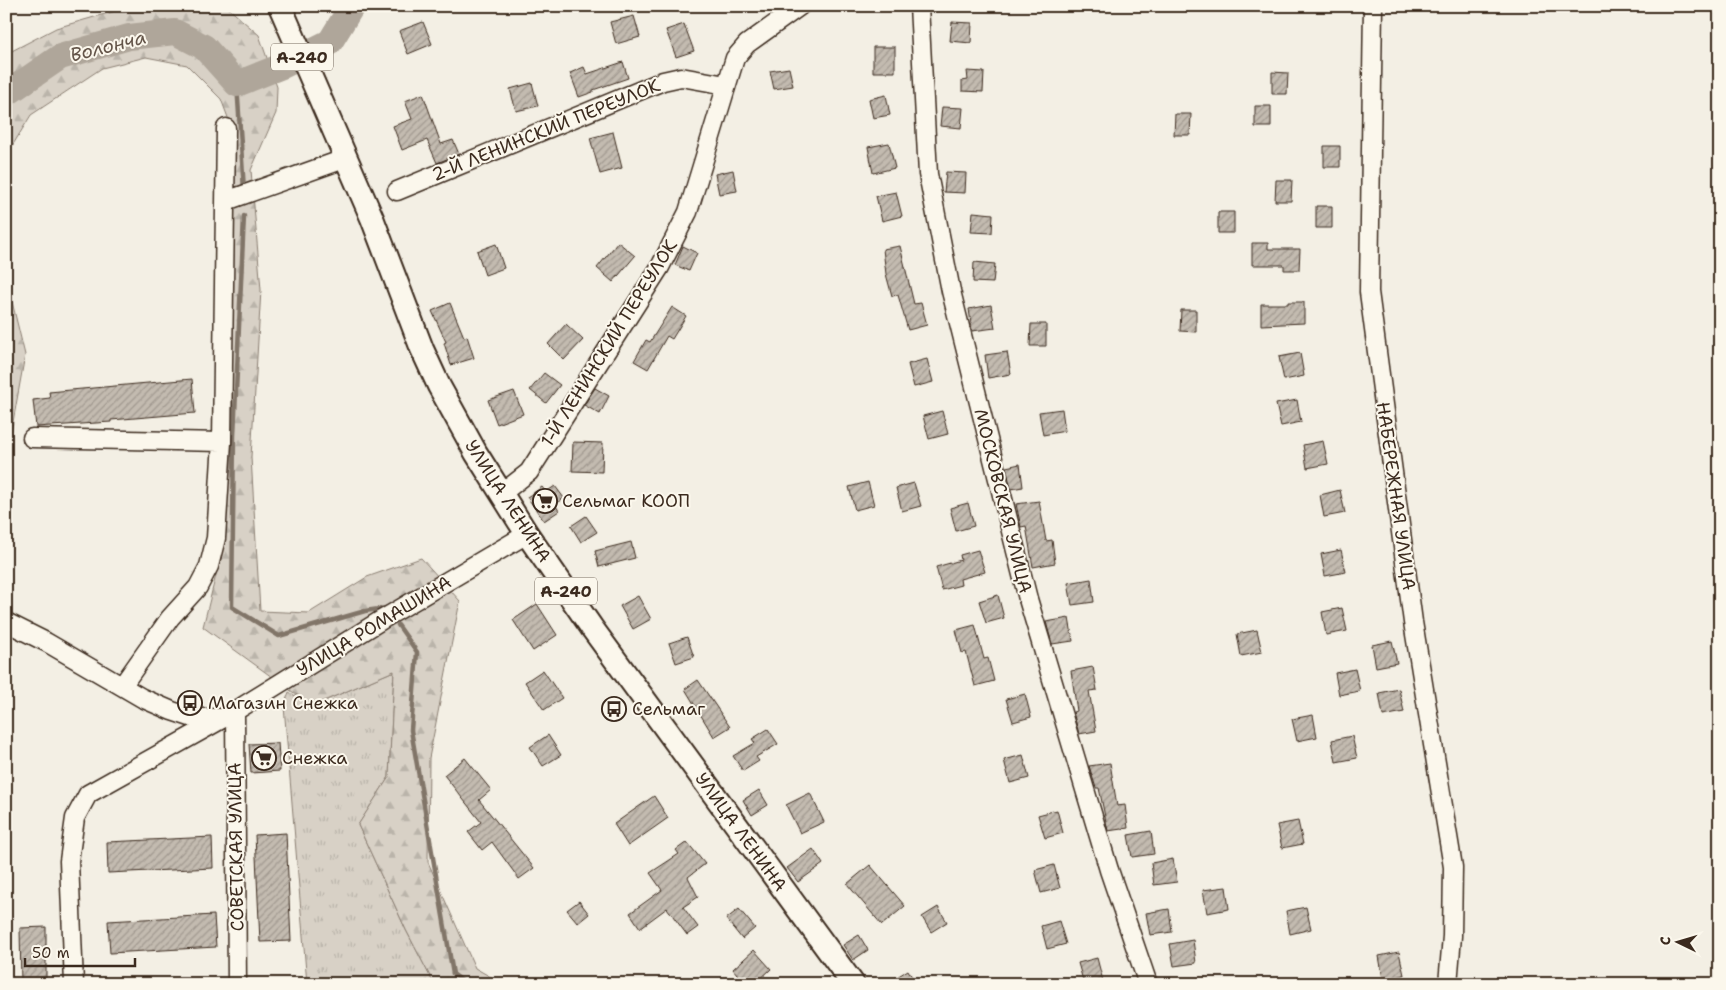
<svg xmlns="http://www.w3.org/2000/svg" width="1726" height="990" font-family="'Shantell Sans',sans-serif">
  <style>
    .grass { fill: url(#grass-tufts); stroke: #8a7e72 }
    .forest { fill: url(#forest-firs); stroke: #8a7e72 }
    .lines { fill: none; stroke-linecap: round; stroke-linejoin: round }
    .stream { stroke: #817468; stroke-width: 4.5 }
    .river { stroke: #afa69a; stroke-width: 26 }
    .building { fill: url(#building-hatch); stroke: #3b2a1e }
    .minor-casing { stroke: #3b2a1e; stroke-width: 21 }
    .major-casing { stroke: #3b2a1e; stroke-width: 26 }
    .minor { stroke: #fbf7ec; stroke-width: 18 }
    .major { stroke: #fbf7ec; stroke-width: 22 }
    .labels { text-anchor: middle; dominant-baseline: central; stroke-width: 4; stroke-linejoin: round; paint-order: stroke }
    .shield { fill: #fbf7ec; stroke: #75685c; stroke-width: 1 }
    .shield-label { font-size: 16px; font-weight: bold; fill: #3b2a1e }
    .street-label { font-size: 18px; fill: #3b2a1e; stroke: #fbf7ec }
    .poi-label { font-size: 18px; fill: #3b2a1e; stroke: #fbf7ec; text-anchor: start }
    .water-label { font-size: 19px; font-style: italic; fill: #645549; stroke: #fbf7ec }
  </style>
  <defs>
    <pattern id="grass-tufts" width="24" height="20" patternUnits="userSpaceOnUse" patternTransform="scale(1.25)"><rect width="24" height="20" fill="#d8d1c6"/><path d="M3 7l-1-3M5 7V3M7 7l1-3M15 17l-1-3M17 17v-4M19 17l1-3" fill="none" stroke="#bab4aa"/></pattern>
    <pattern id="forest-firs" width="22" height="20" patternUnits="userSpaceOnUse" patternTransform="scale(1.25)"><rect width="22" height="20" fill="#d8d1c6"/><path d="M5 1l3.5 6h-7zM16 11l3.5 6h-7z" fill="#bab4aa"/></pattern>
    <pattern id="building-hatch" width="6" height="6" patternUnits="userSpaceOnUse" patternTransform="scale(1.25)"><rect width="6" height="6" fill="#c3bbb0"/><path d="M-1 1l2-2M0 6l6-6M5 7l2-2" fill="none" stroke="#a0988f"/></pattern>
  </defs>
  <rect width="100%" height="100%" fill="#f3efe4"/>
  <filter id="ink" filterUnits="userSpaceOnUse"><feTurbulence type="fractalNoise" baseFrequency=".02" numOctaves="2"/><feDisplacementMap in="SourceGraphic" scale="10" xChannelSelector="R" yChannelSelector="G"/><feConvolveMatrix kernelMatrix="1 2 1 2 8 2 1 2 1" color-interpolation-filters="sRGB"/></filter>
  <g filter="url(#ink)">
    <!-- grass -->
    <path class="grass" d="M394,671L389,777L358,825L406,930L434,984H307L284,706L289,692L312,706Z"/>
    <!-- forest -->
    <path class="forest" d="M133,6H226L259,35L277,87L276,113L251,170L261,290L251,457L260,611L309,613L367,577L421,558L460,601L429,758L428,862L475,968L503,984H434L406,930L358,825L389,777L394,671L312,706L203,627L223,547L230,123L221,99L187,65L146,57L102,68L31,115L6,156V54L56,28Z
      M6,277L25,355L6,461Z"/>
    <g class="lines">
      <!-- stream -->
      <path class="stream" d="M237,84L244,190
        M244,216L234,436L232,607L279,636L365,611L386,608
        M398,625L417,652L411,730L453,974L466,984"/>
      <!-- river -->
      <path class="river" d="M6,94L60,57L129,37L175,32L204,47L237,84L282,66L330,42L352,6"/>
    </g>
    <!-- building -->
    <path class="building" d="M634,16L640,37L616,44L610,22Z
      M423,22L432,44L408,54L399,31Z
      M952,22L972,23L971,43L950,41Z
      M684,24L694,51L676,57L666,30Z
      M873,47H895V72H873Z
      M623,62L628,78L593,90V92L579,97L570,73L584,67L587,74Z
      M789,68L793,86L774,89L770,71Z
      M967,71L984,72L983,92L962,91V81L968,80Z
      M1272,72L1288,73L1287,94H1272Z
      M532,83L538,106L516,111L510,89Z
      M423,94L441,144L453,140L459,154L437,163L427,140L402,150L393,126L412,119L405,101Z
      M886,95L890,115L873,118L869,99Z
      M1255,106H1271V127H1255Z
      M942,107L963,108L961,128L940,126Z
      M1175,114H1191L1190,135H1174Z
      M613,132L622,168L600,174L590,138Z
      M889,143L895,168L873,173L868,147Z
      M1324,146H1340V167H1324Z
      M733,170L737,191L719,194L715,174Z
      M946,172L966,173L965,193L944,192Z
      M1276,180H1292L1291,201H1275Z
      M896,192L902,216L882,221L876,196Z
      M1316,206H1332V228H1316Z
      M973,212L993,214L992,233L971,232Z
      M1218,212H1234V233H1218Z
      M618,242L635,256L613,282L597,268Z
      M1252,243H1268V249H1300L1299,270H1284V265H1252Z
      M496,244L504,268L485,275L477,251Z
      M683,246L697,253L689,271L675,265Z
      M900,246L914,304L921,303L927,325L908,330L898,295L892,296L886,274L883,249Z
      M974,262L995,264L993,283L973,282Z
      M1288,302H1304V323L1261,325V304H1288Z
      M450,303L464,337L467,336L474,358L451,365L444,343L446,342L432,311Z
      M991,305L995,328L972,331L969,309Z
      M672,307L686,316L672,339L667,336L648,369L634,361L646,340L650,342Z
      M1181,310H1196V332L1180,331Z
      M566,324L583,340L564,360L548,344Z
      M1031,324H1046V346H1030Z
      M1007,352L1011,374L988,378L985,355Z
      M1300,353L1304,376L1284,380L1279,357Z
      M927,359L933,382L914,387L908,364Z
      M544,373L560,385L546,403L530,390Z
      M192,379L195,413L111,420V422L36,427L33,400L50,398L49,392Z
      M595,388L609,396L600,414L584,405Z
      M514,391L523,414L497,424L488,400Z
      M1297,400L1301,422L1281,426L1276,404Z
      M1062,409L1065,431L1043,435L1039,412Z
      M942,411L948,434L929,439L923,416Z
      M1323,441L1328,464L1307,468L1303,445Z
      M573,442L603,443L602,472L572,471Z
      M1020,464L1023,487L1011,489L1006,467Z
      M868,482L874,505L855,510L849,487Z
      M914,483L921,506L902,511L896,488Z
      M555,486L564,498L555,504L559,511L544,521L527,497L542,487L546,492Z
      M1340,490L1345,513L1324,517L1320,495Z
      M1039,501L1046,541L1052,540L1055,563L1033,567L1026,526L1021,527L1016,504Z
      M968,503L974,526L956,531L950,508Z
      M586,516L597,532L581,542L571,526Z
      M631,542L635,558L599,567L595,551Z
      M978,550L985,572L960,579L961,585L942,590L936,567L961,560L960,555Z
      M1341,550L1346,572L1325,576L1321,554Z
      M1091,579L1094,602L1072,605L1068,583Z
      M998,595L1004,618L986,623L979,601Z
      M638,596L651,619L633,629L620,606Z
      M537,604L557,635L533,651L513,620Z
      M1342,608L1347,631L1326,635L1322,612Z
      M1069,618L1073,641L1052,644L1046,622Z
      M975,625L984,659L988,658L994,681L975,686L966,652L962,653L956,630Z
      M1257,630L1262,652L1241,656L1237,634Z
      M687,637L694,657L676,663L669,643Z
      M1392,641L1397,663L1376,667L1372,645Z
      M1093,667L1097,690L1089,691L1096,731L1079,734L1073,712L1077,711L1071,671Z
      M1355,669L1360,691L1339,695L1335,673Z
      M543,670L562,698L544,710L525,682Z
      M698,680L730,727L714,737L685,689Z
      M1399,689L1404,712L1383,716L1379,693Z
      M1025,694L1031,717L1013,722L1006,699Z
      M1313,715L1317,737L1297,741L1292,719Z
      M768,729L778,744L756,757L759,761L743,771L733,756L755,743L752,739Z
      M548,735L561,755L543,766L530,747Z
      M1352,736L1357,758L1336,762L1332,740Z
      M278,743L280,771L251,773L249,744Z
      M1023,755L1029,778L1010,783L1004,760Z
      M465,758L491,790L479,800L534,868L519,879L492,842L482,850L468,832L481,822L444,775Z
      M1110,763L1117,806L1125,805L1128,828L1108,831L1099,788H1096L1089,766Z
      M759,790L768,805L752,815L743,800Z
      M810,793L824,822L800,833L786,805Z
      M654,796L668,818L628,846L614,824Z
      M1057,810L1063,833L1045,838L1038,815Z
      M1298,821L1303,844L1282,848L1277,825Z
      M1151,831L1154,854L1132,857L1128,835Z
      M286,833L291,941L260,942L255,835Z
      M212,837L213,868L108,873L107,842Z
      M687,842L705,864L688,877L698,897L683,907L698,927L687,935L667,908L640,928L630,913L662,890L650,873L679,854L676,850Z
      M813,849L823,864L798,882L787,868Z
      M1173,859L1177,882L1154,885L1151,863Z
      M870,865L905,906L882,925L847,884Z
      M1054,865L1060,888L1041,893L1035,870Z
      M1226,887L1229,909L1207,913L1203,890Z
      M579,901L589,914L578,923L567,910Z
      M938,907L947,922L931,932L922,917Z
      M1306,907L1311,929L1290,934L1286,911Z
      M739,909L755,928L742,939L726,919Z
      M1169,909L1172,932L1150,935L1146,913Z
      M214,915L216,947L110,953L108,921Z
      M1059,921L1066,944L1047,949L1041,926Z
      M46,927V984H21L20,928Z
      M859,935L868,950L853,960L843,945Z
      M1193,940L1196,963L1174,966L1170,944Z
      M754,950L771,969L755,984H745L733,969Z
      M1399,952L1404,975L1383,979L1379,956Z
      M1097,958L1103,981L1084,984L1078,963Z
      M908,970L916,984H886Z"/>
    <g class="lines">
      <defs>
        <path id="minor" d="M919,6L928,174L951,291L1028,599L1109,870L1148,984
          M1373,6L1369,292L1413,622L1453,867L1452,936L1448,984
          M397,191L663,81L681,77L726,85
          M226,201L347,158
          M32,438L222,442
          M501,494L529,472L660,267L688,212L735,58L747,44L800,6
          M6,622L46,642L142,698L172,711L193,718H224L383,619L527,534
          M122,686L170,618L198,587L209,566L216,538L222,442L226,128
          M235,711L237,984
          M74,984L69,861L75,818L88,794L222,719"/>
        <path id="major" d="M280,6L372,218L422,349L439,386L476,453L527,534L592,628L853,984"/>
      </defs>
      <!-- minor casing -->
      <use href="#minor" class="minor-casing"/>
      <!-- major casing -->
      <use href="#major" class="major-casing"/>
      <!-- minor -->
      <use href="#minor" class="minor"/>
      <!-- major -->
      <use href="#major" class="major"/>
    </g>
  </g>
  <!-- icons -->
  <defs>
    <symbol id="supermarket-ring" viewBox="-11 -11 22 22"><circle r="9.5" fill="#fbf7ec" stroke="#3b2a1e" stroke-width="1.5"/><path d="M-6-5.5h2.5l.6 2H6L4.5 2H-2.5L-4.4-4H-6ZM-1.5 3.2a1.3 1.3 0 1 0 .1 0ZM3 3.2a1.3 1.3 0 1 0 .1 0Z" fill="#3b2a1e"/></symbol>
    <symbol id="bus-ring" viewBox="-11 -11 22 22"><circle r="9.5" fill="#fbf7ec" stroke="#3b2a1e" stroke-width="1.5"/><path d="M-5-6H5V4H4V6H2V4H-2V6H-4V4H-5ZM-3.5-4V0h7V-4ZM-3.5 1.2v1.5H-2V1.2ZM2 1.2v1.5H3.5V1.2Z" fill="#3b2a1e"/></symbol>
  </defs>
  <g fill-rule="evenodd">
    <use href="#supermarket-ring" x="531" y="487" width="28" height="28"/>
    <use href="#bus-ring" x="176" y="689" width="28" height="28"/>
    <use href="#bus-ring" x="600" y="695" width="28" height="28"/>
    <use href="#supermarket-ring" x="250" y="744" width="28" height="28"/>
  </g>
  <g class="labels">
    <!-- shield labels -->
    <g class="shield">
      <rect x="271" y="43.5" width="62" height="27" rx="4"/>
      <rect x="535" y="577.5" width="62" height="27" rx="4"/>
    </g>
    <g class="shield-label">
      <text x="302" y="57">А-240</text>
      <text x="566" y="591">А-240</text>
    </g>
    <!-- street labels -->
    <g class="street-label">
      <text transform="translate(546 130) rotate(-22)">2-Й ЛЕНИНСКИЙ ПЕРЕУЛОК</text>
      <text transform="translate(609 343) rotate(-58)">1-Й ЛЕНИНСКИЙ ПЕРЕУЛОК</text>
      <text transform="translate(1396 496) rotate(82)">НАБЕРЕЖНАЯ УЛИЦА</text>
      <text transform="translate(508 501) rotate(57)">УЛИЦА ЛЕНИНА</text>
      <text transform="translate(1003 501) rotate(76)">МОСКОВСКАЯ УЛИЦА</text>
      <text transform="translate(374 626) rotate(-31)">УЛИЦА РОМАШИНА</text>
      <text transform="translate(741 832) rotate(54)">УЛИЦА ЛЕНИНА</text>
      <text transform="translate(236 847) rotate(-91)">СОВЕТСКАЯ УЛИЦА</text>
    </g>
    <!-- poi labels -->
    <g class="poi-label">
      <text x="562" y="501">Сельмаг КООП</text>
      <text x="208" y="703">Магазин Снежка</text>
      <text x="632" y="709">Сельмаг</text>
      <text x="282" y="758">Снежка</text>
    </g>
    <!-- water labels -->
    <g class="water-label">
      <text transform="translate(108 46) rotate(-14)">Волонча</text>
    </g>
  </g>
  <!-- margin -->
  <rect width="1726" height="990" fill="none" stroke="#fbf7ec" stroke-width="25"/>
  <rect x="12" y="12" width="1701" height="965" fill="none" stroke="#3b2a1e" stroke-width="2" filter="url(#ink)"/>
  <!-- north arrow -->
  <g transform="translate(1678 942) rotate(275)" stroke="#fbf7ec" stroke-width="4" paint-order="stroke">
  <path d="M0-4L9 19L0 12L-9 19Z" fill="#3b2a1e"/>
  <text y="-8" font-size="14" font-weight="bold" text-anchor="middle" fill="#3b2a1e">С</text>
  </g>
  <!-- scale -->
  <path d="M25 958v8h110v-8" fill="none" stroke="#3b2a1e" stroke-width="2.5"/>
  <text x="32" y="958" font-size="15" fill="#3b2a1e" stroke="#fbf7ec" stroke-width="4" paint-order="stroke">50 m</text>
</svg>
